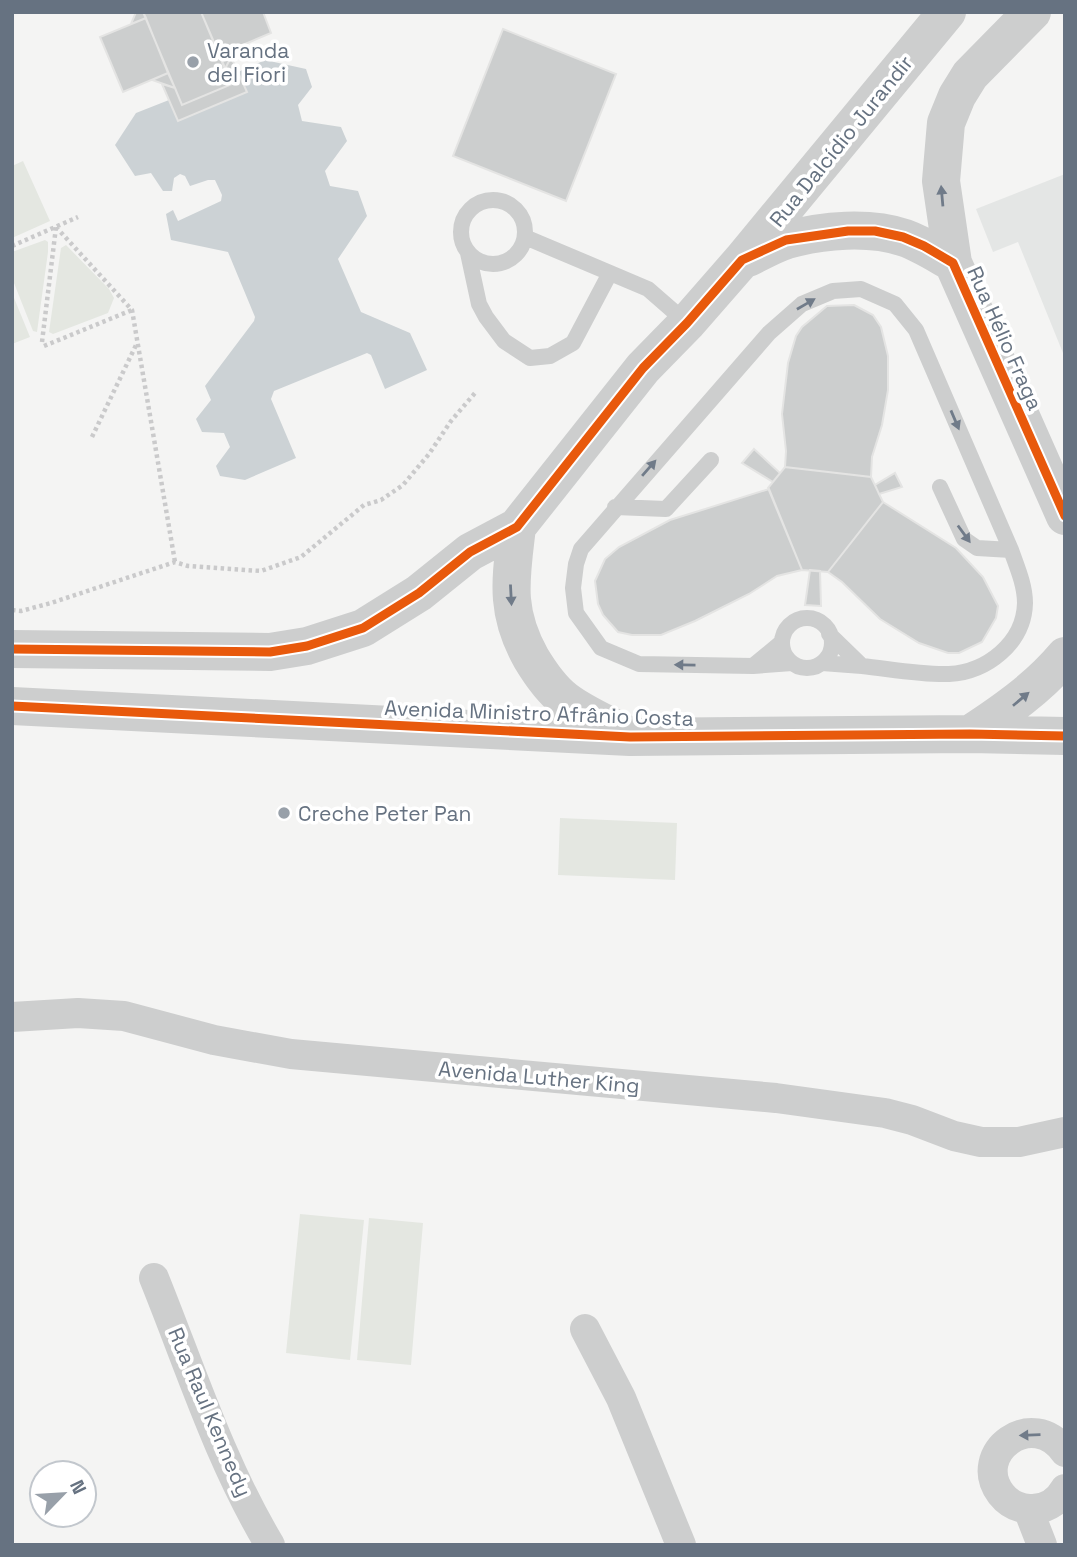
<svg xmlns="http://www.w3.org/2000/svg" width="1077" height="1557" font-family="'Space Grotesk',sans-serif">
  <style>
    .built { fill: #e4e6e5 }
    .green { fill: #e4e7e1 }
    .water { fill: #ccd2d5 }
    .building { fill: #cccece; stroke: #e4e4e3; stroke-width: 2 }
    .lines { fill: none; stroke-linecap: round; stroke-linejoin: round }
    .path { stroke: #cacacb; stroke-width: 4.5; stroke-dasharray: 3.5 3.5; stroke-linecap: butt }
    .service { stroke: #cdcece; stroke-width: 16 }
    .minor { stroke: #cdcece; stroke-width: 30 }
    .tertiary { stroke: #cdcece; stroke-width: 38 }
    .cycleway-casing { stroke: #fff; stroke-width: 13 }
    .cycleway { stroke: #e8590c; stroke-width: 9 }
    .oneway { fill: #707b89 }
    .poi-dot { fill: #98a0a9; stroke: #fff; stroke-width: 2.5 }
    .labels { text-anchor: middle; dominant-baseline: central; stroke-width: 7; stroke-linejoin: round; paint-order: stroke }
    .poi-label { font-size: 21px; fill: #667281; stroke: #fff; text-anchor: start }
    .street-label { font-size: 21px; fill: #667281; stroke: #fff }
  </style>
  <rect width="100%" height="100%" fill="#f4f4f3"/>
  <!-- built -->
  <path class="built" d="M1065,174V358L1018,242L993,252L976,209Z"/>
  <!-- green -->
  <path class="green" d="M23,161L50,221L12,238V166Z
    M45,240L48,242V252L37,332L33,331L12,278V252Z
    M66,245L109,289L114,298L108,313L53,334L49,332L61,248Z
    M12,293L30,337L12,344Z
    M560,818L677,823L675,880L558,875Z
    M300,1214L364,1220L350,1360L286,1353Z
    M369,1218L423,1223L411,1365L357,1360Z"/>
  <!-- water -->
  <path class="water" d="M265,60L306,69L312,87L298,105L302,121L341,127L347,141L325,171L330,186L358,191L367,216L338,259L361,312L410,333L427,370L385,389L371,355L367,353L274,391L271,399L296,458L245,480L220,476L216,466L230,447L224,433L202,432L196,419L211,400L205,386L254,321L255,317L228,252L171,240L166,214L173,210L178,221L221,201L222,195L215,180H208L190,186L185,176L180,174L174,178L172,191H163L151,173L135,176L115,145L136,113L169,100L179,121L246,92L238,72Z"/>
  <!-- building -->
  <path class="building" d="M136,12H143L146,18L131,24Z
    M143,12H201L232,84L182,105Z
    M201,12H263L271,33L219,55Z
    M146,18L168,73L123,92L100,37Z
    M503,29L616,74L566,201L453,156Z
    M235,48L231,57L225,69L219,55Z
    M231,57L247,92L178,121L162,84L175,88L182,105L232,84L225,69Z
    M168,73L175,88L152,80Z
    M854,305L873,315L881,327L888,356V390L882,425L872,457L871,477L785,467L786,451L782,414L788,363L796,336L802,327L827,306Z
    M754,449L780,473L773,482L742,463Z
    M785,467L871,477L883,502L828,572L802,570L768,488Z
    M895,473L902,487L879,494L875,485Z
    M769,489L802,570L777,576L749,594L695,621L661,635H632L618,632L603,615L598,604L595,581L605,559L619,547L670,520Z
    M883,502L956,548L983,577L998,606L996,618L982,642L959,653H948L919,643L880,619L842,582L828,572Z
    M810,570L820,571L821,606L805,605Z"/>
  <g class="lines">
    <!-- path -->
    <path class="path" d="M56,227L132,310L175,562
      M12,246L78,217
      M42,342L56,227
      M44,346L132,310
      M92,437L137,343
      M12,610L21,611L51,603L175,562L188,566L261,571L301,557L364,505L381,500L403,485L429,454L451,421L475,393"/>
    <!-- service -->
    <path class="service" d="M461 232a32 32 0 1 1 64 0a32 32 0 1 1-64 0Z
      M525,237L648,289L687,323
      M468,253L479,304L486,317L504,341L530,358L550,356L573,343L610,273
      M940,487L964,539L977,548L1011,550
      M615,507L666,509L711,460
      M782 643a25 25 0 1 1 50 0a25 25 0 1 1-50 0Z
      M782,642L753,666L792,663
      M822,663L862,666L829,634
      M753,666L639,664L601,648L576,613L573,588L576,564L581,549L769,333L802,304L833,291L861,289L895,304L916,330L1011,550C1017,567 1025,585 1025,603C1024,643 987,672 949,674C921,675 890,669 862,666"/>
    <!-- minor -->
    <path class="minor" d="M12,1017L78,1013L124,1016L214,1040L291,1054L776,1098L885,1113L912,1120L954,1136L981,1142H1019L1065,1132
      M154,1278C190,1367 220,1462 270,1545
      M585,1329L621,1398L681,1545
      M1065,1452C1033,1406 970,1453 1001,1494C1008,1503 1017,1508 1029,1509C1044,1510 1057,1503 1065,1489
      M1028,1509L1042,1545"/>
    <!-- tertiary -->
    <path class="tertiary" d="M1032,12L970,75L957,96L946,123L941,181L953,263L1065,516
      M748,258C760,252 774,244 787,240C823,230 869,226 905,238C922,244 937,254 953,263
      M517,527C511,578 504,610 531,658C540,673 551,689 565,700C582,713 603,722 622,732
      M12,649L270,652L307,646L363,628L419,593L470,552L517,527L643,368L687,323L742,260L947,12
      M12,706L630,737L970,734L1065,736
      M970,734C1005,711 1038,688 1065,656"/>
    <defs>
      <path id="cycleway" d="M12,649L270,652L307,646L363,628L419,593L470,552L517,527L643,368L687,323L742,260L786,240L848,231H875L903,237L924,246L953,263L1065,516
        M12,706L630,737L970,734L1065,736"/>
    </defs>
    <!-- cycleway casing -->
    <use href="#cycleway" class="cycleway-casing"/>
    <!-- cycleway -->
    <use href="#cycleway" class="cycleway"/>
  </g>
  <!-- one-way arrows -->
  <defs><path id="oneway-solid" d="M-6-.8H1V-3.2L6.5 0L1 3.2V.8H-6Z" transform="scale(1.75)"/></defs>
  <g class="oneway">
    <use href="#oneway-solid" transform="translate(942 196) rotate(-95)"/>
    <use href="#oneway-solid" transform="translate(806 304) rotate(-30)"/>
    <use href="#oneway-solid" transform="translate(955 420) rotate(67)"/>
    <use href="#oneway-solid" transform="translate(649 468) rotate(-49)"/>
    <use href="#oneway-solid" transform="translate(964 534) rotate(54)"/>
    <use href="#oneway-solid" transform="translate(511 595) rotate(87)"/>
    <use href="#oneway-solid" transform="translate(685 665) rotate(-179)"/>
    <use href="#oneway-solid" transform="translate(1021 699) rotate(-40)"/>
    <use href="#oneway-solid" transform="translate(1030 1435) rotate(178)"/>
  </g>
  <!-- markers -->
  <g class="poi-dot">
    <circle cx="193" cy="62" r="7"/>
    <circle cx="284" cy="813" r="7"/>
  </g>
  <g class="labels">
    <!-- poi labels -->
    <g class="poi-label">
      <text x="207" y="50">Varanda<tspan x="207" dy="24">del Fiori</tspan></text>
      <text x="298" y="813">Creche Peter Pan</text>
    </g>
    <!-- street labels -->
    <g class="street-label">
      <text transform="translate(841 141) rotate(-51)">Rua Dalcídio Jurandir</text>
      <text transform="translate(1005 338) rotate(66)">Rua Hélio Fraga</text>
      <text transform="translate(539 713) rotate(2)">Avenida Ministro Afrânio Costa</text>
      <text transform="translate(539 1077) rotate(5)">Avenida Luther King</text>
      <text transform="translate(210 1412) rotate(67)">Rua Raul Kennedy</text>
    </g>
  </g>
  <!-- border -->
  <rect width="1077" height="1557" fill="none" stroke="#667281" stroke-width="28"/>
  <!-- north arrow -->
  <g transform="translate(63 1494) rotate(65)"><circle r="33" fill="#ffffff" stroke="#c2c7cd" stroke-width="2"/>
  <path d="M0-5L12 26L0 18L-12 26Z" fill="#98a0a9"/>
  <text y="-10" font-size="19" font-weight="bold" text-anchor="middle" fill="#667281">N</text>
  </g>
</svg>
